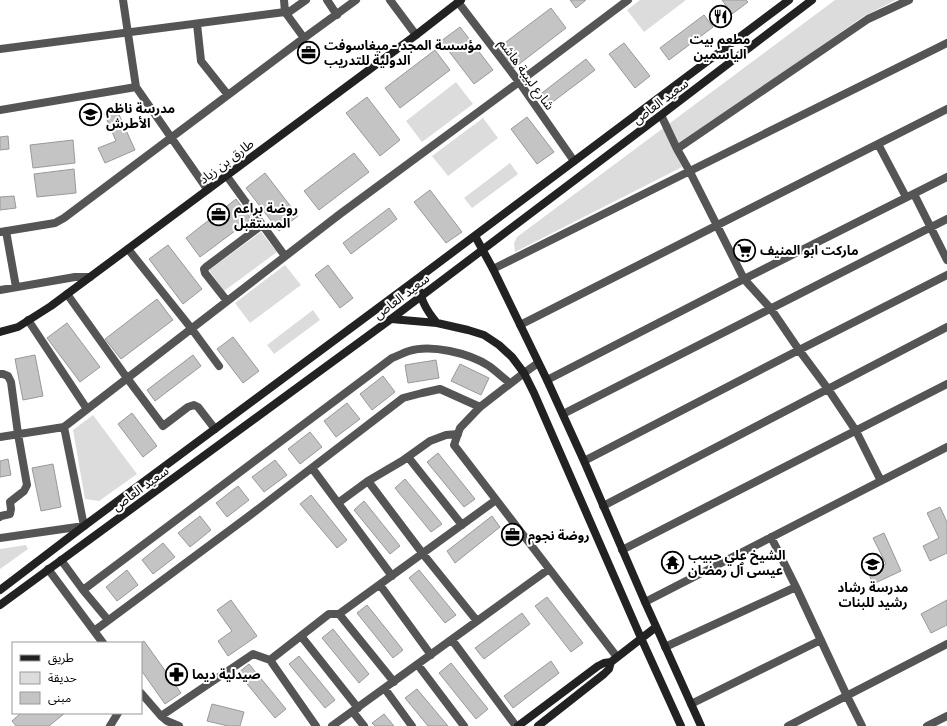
<svg xmlns="http://www.w3.org/2000/svg" width="947" height="726" font-family="'Golos Text','Noto Sans Arabic',sans-serif">
  <style>
    .green { fill: #dcdcdc }
    .building { fill: #c4c4c4; stroke: #999 }
    .lines { fill: none; stroke-linecap: round; stroke-linejoin: round }
    .street { stroke: #555; stroke-width: 8 }
    .secondary { stroke: #222; stroke-width: 8 }
    .labels { text-anchor: middle; dominant-baseline: central; stroke-width: 4; stroke-linejoin: round; paint-order: stroke }
    .poi-label { font-size: 13px; font-weight: bold; fill: #000; stroke: #fff; text-anchor: start }
    .street-label { font-size: 13px; fill: #000; stroke: #fff }
  </style>
  <rect width="100%" height="100%" fill="#fff"/>
  <!-- green -->
  <path class="green" d="M640,0H686L644,32L627,10Z
    M835,0H896L864,16L673,150L682,167L515,252L514,243L517,237Z
    M456,82L473,104L422,142L406,121Z
    M483,118L498,138L448,176L432,156Z
    M510,163L518,174L472,208L464,198Z
    M261,232L277,252L224,291L209,270Z
    M285,265L301,285L250,323L235,303Z
    M313,310L320,320L274,354L267,345Z
    M93,415L137,474L99,501L85,499L73,430Z
    M26,545L28,549L0,569V549Z"/>
  <!-- building -->
  <path class="building" d="M570,0H586L576,8Z
    M722,0H746L748,2L732,14Z
    M551,8L566,28L514,68L498,48Z
    M704,15L713,27L669,60L660,48Z
    M460,27L493,70L474,84L441,41Z
    M624,43L650,76L635,88L609,54Z
    M435,50L450,70L400,108L385,88Z
    M586,59L595,70L546,107L538,96Z
    M367,97L400,140L380,156L346,113Z
    M116,108L135,150L105,163L98,148L116,141L104,113Z
    M527,117L554,152L537,164L511,129Z
    M8,136L9,149L0,150V137Z
    M73,140L75,163L33,168L30,145Z
    M354,153L369,172L319,210L304,191Z
    M74,169L76,193L37,197L34,174Z
    M265,173L298,216L279,231L246,188Z
    M430,190L462,232L446,243L414,202Z
    M14,196L16,208L0,210V197Z
    M236,199L251,219L200,257L186,238Z
    M389,208L397,219L351,254L343,243Z
    M168,245L202,289L183,304L149,259Z
    M328,265L353,298L340,308L315,275Z
    M157,299L173,320L121,359L105,339Z
    M67,323L100,367L80,382L47,338Z
    M233,337L259,371L243,383L217,349Z
    M35,355L43,396L23,400L15,359Z
    M193,355L201,366L155,401L147,390Z
    M436,360L439,378L408,383L405,365Z
    M460,364L489,378L481,395L451,381Z
    M383,376L395,392L372,410L360,394Z
    M347,403L360,419L336,437L324,421Z
    M132,413L157,446L143,457L118,424Z
    M310,432L322,447L300,464L288,449Z
    M438,453L475,499L464,507L427,462Z
    M8,459L11,475L0,477V461Z
    M275,460L287,475L264,492L252,477Z
    M53,464L61,507L41,511L32,468Z
    M405,479L442,524L431,532L395,488Z
    M238,486L249,500L227,517L216,503Z
    M311,495L347,540L337,548L300,504Z
    M364,501L400,546L390,554L354,510Z
    M940,507L947,522V553L930,561L923,546L939,538L927,513Z
    M200,516L211,530L190,547L178,533Z
    M492,516L500,527L455,563L447,551Z
    M884,533L901,571L873,584L867,569L872,567L874,570L886,564L873,538Z
    M163,543L175,557L153,574L142,560Z
    M127,570L138,585L117,601L106,587Z
    M419,570L456,615L445,623L409,578Z
    M547,597L583,643L571,652L535,606Z
    M231,600L257,636L228,656L218,641L232,631L217,610Z
    M947,600V625L931,633L921,614Z
    M367,605L403,650L393,658L357,613Z
    M522,613L530,624L484,659L475,648Z
    M333,629L369,674L359,683L322,638Z
    M144,641L181,693L165,704L141,670V643Z
    M299,656L335,700L325,708L289,664Z
    M551,661L559,673L513,708L504,696Z
    M451,663L488,709L476,719L439,673Z
    M249,664L286,709L275,718L238,673Z
    M417,689L448,726H428L405,698Z
    M212,704L244,712L240,726H228L207,721Z
    M21,713H65L49,726H16L12,721Z
    M384,714L394,726H375L372,723Z"/>
  <g class="lines">
    <!-- street -->
    <path class="street" d="M123,0L136,87L207,189
      M284,0L285,12H289L306,0
      M327,0L337,15
      M390,0L416,35
      M458,2L519,82L574,161
      M197,24L201,61L228,95
      M0,49L285,12L304,38
      M0,110L136,87
      M661,115L677,149L690,172L744,279L771,309L799,350L828,389L856,431L881,481
      M878,144L906,197
      M677,149L868,19L909,0
      M226,175L285,256
      M914,194L947,260
      M6,231L16,287
      M0,232L55,223L64,218L304,38L356,0
      M128,249L191,328L219,366
      M493,269L947,43
      M0,290L75,277H90
      M67,294L127,378L163,426L188,407L194,405L198,407L215,429
      M227,301L205,273L204,269L206,267L262,225
      M28,320L87,409
      M520,325L947,109
      M538,363L524,373L480,407L460,428L454,445L617,657
      M0,374H3L8,376L11,382L18,434L27,485L24,491L10,502L11,509L10,514L1,516L0,517
      M547,380L744,279L947,177
      M563,414L947,219
      M458,434L446,435L430,441L402,461L368,481L423,554L477,621
      M0,437L64,427L340,214L519,82L628,0
      M408,457L462,525
      M584,461L799,350L947,275
      M312,468L392,576
      M338,503L368,481
      M603,506L947,327
      M771,537L796,587L847,696L862,726
      M0,538L84,526L64,427
      M622,550L947,384
      M61,560L83,590L108,620
      M48,569L103,643
      M380,585L431,655
      M83,590L392,358C397,356 403,353 409,351C431,344 469,353 489,366C496,371 503,378 510,383
      M645,602L947,447
      M339,614L394,682
      M94,631L249,516L403,398L422,393L440,389L480,407
      M301,636L358,708
      M452,640L516,726
      M665,647L796,587
      M270,660L316,726
      M418,665L464,726
      M385,689L412,726
      M141,693L161,716L167,721L179,726
      M691,704L821,640
      M353,712L364,726
      M161,716L253,654L270,660L329,614H339L496,500
      M110,726L118,713
      M332,726L549,569
      M788,726L947,644
      M927,726L947,716"/>
    <!-- secondary -->
    <path class="secondary" d="M475,236L493,269L547,380L584,461L645,602L701,726
      M417,279C420,298 425,309 437,323
      M391,319L437,323L468,330L484,335L499,345L512,357L524,373L534,393L641,638L681,726
      M0,332L18,327L51,306L416,35L461,0
      M0,590L84,526L417,279L789,0
      M0,605L391,319L661,115L812,0
      M518,726L598,666L604,663L611,662L656,627
      M538,726L604,674L609,669L611,662"/>
  </g>
  <!-- icons -->
  <defs>
    <symbol id="restaurant-ring" viewBox="-11 -11 22 22"><circle r="9.5" fill="#fff" stroke="#000" stroke-width="1.5"/><path d="M-5-6h1v4h1v-4h1v4h1v-4h1v5L-1.5 .5V6h-2V.5L-5-1ZM5-6V6H3V1.5H1.5Q1.5-4 5-6Z" fill="#000"/></symbol>
    <symbol id="office-ring" viewBox="-11 -11 22 22"><circle r="9.5" fill="#fff" stroke="#000" stroke-width="1.5"/><path d="M-6-3h4V-5.5h4V-3h4V5H-6ZM-1-4.5V-3h2v-1.5ZM-6 0V1H6V0Z" fill="#000"/></symbol>
    <symbol id="school-ring" viewBox="-11 -11 22 22"><circle r="9.5" fill="#fff" stroke="#000" stroke-width="1.5"/><path d="M0-5L7-2L0 1L-7-2ZM-4 1L0 2.5L4 1V4Q0 6-4 4Z" fill="#000"/></symbol>
    <symbol id="supermarket-ring" viewBox="-11 -11 22 22"><circle r="9.5" fill="#fff" stroke="#000" stroke-width="1.5"/><path d="M-6-5.5h2.5l.6 2H6L4.5 2H-2.5L-4.4-4H-6ZM-1.5 3.2a1.3 1.3 0 1 0 .1 0ZM3 3.2a1.3 1.3 0 1 0 .1 0Z" fill="#000"/></symbol>
    <symbol id="temple-ring" viewBox="-11 -11 22 22"><circle r="9.5" fill="#fff" stroke="#000" stroke-width="1.5"/><path d="M0-6L5-2H3V0L6.5 2.5H4V6H1.5V3h-3V6H-4V2.5H-6.5L-3 0V-2H-5Z" fill="#000"/></symbol>
    <symbol id="pharmacy-ring" viewBox="-11 -11 22 22"><circle r="9.5" fill="#fff" stroke="#000" stroke-width="1.5"/><path d="M-2-6h4v4h4v4h-4v4h-4v-4h-4v-4h4Z" fill="#000"/></symbol>
  </defs>
  <g fill-rule="evenodd">
    <use href="#restaurant-ring" x="708" y="4" width="25" height="25"/>
    <use href="#office-ring" x="296" y="40" width="25" height="25"/>
    <use href="#school-ring" x="78" y="102" width="25" height="25"/>
    <use href="#office-ring" x="206" y="202" width="25" height="25"/>
    <use href="#supermarket-ring" x="732" y="238" width="25" height="25"/>
    <use href="#office-ring" x="500" y="522" width="25" height="25"/>
    <use href="#temple-ring" x="660" y="550" width="25" height="25"/>
    <use href="#school-ring" x="860" y="552" width="25" height="25"/>
    <use href="#pharmacy-ring" x="164" y="662" width="25" height="25"/>
  </g>
  <g class="labels">
    <!-- poi labels -->
    <g class="poi-label">
      <text x="720" y="39" text-anchor="middle">مطعم بيت<tspan x="720" dy="15">الياسمين</tspan></text>
      <text x="324" y="45">مؤسسة المجد - ميغاسوفت<tspan x="324" dy="15">الدولية للتدريب</tspan></text>
      <text x="106" y="108">مدرسة ناظم<tspan x="106" dy="15">الأطرش</tspan></text>
      <text x="234" y="208">روضة براعم<tspan x="234" dy="15">المستقبل</tspan></text>
      <text x="760" y="250">ماركت ابو المنيف</text>
      <text x="528" y="535">روضة نجوم</text>
      <text x="688" y="555">الشيخ علي حبيب<tspan x="688" dy="15">عيسى ٱل رمضان</tspan></text>
      <text x="873" y="587" text-anchor="middle">مدرسة رشاد<tspan x="873" dy="15">رشيد للبنات</tspan></text>
      <text x="192" y="674">صيدلية ديما</text>
    </g>
    <!-- street labels -->
    <g class="street-label">
      <text transform="translate(527 74) rotate(54)">شارع لبيبة هاشم</text>
      <text transform="translate(660 101) rotate(-37)">سعيد العاص</text>
      <text transform="translate(226 161) rotate(-37)">طارق بن زياد</text>
      <text transform="translate(401 296) rotate(-37)">سعيد العاص</text>
      <text transform="translate(140 488) rotate(-36)">سعيد العاص</text>
    </g>
  </g>
  <!-- legend -->
  <rect x="12" y="642" width="130" height="72" fill="#ffffff" stroke="#999999"/>
  <rect x="20" y="655" width="20" height="6" fill="#222222" stroke="#999999"/>
  <text x="48" y="662" font-size="12" fill="#000000">طريق</text>
  <rect x="20" y="672" width="20" height="12" fill="#dcdcdc" stroke="#999999"/>
  <text x="48" y="682" font-size="12" fill="#000000">حديقة</text>
  <rect x="20" y="692" width="20" height="12" fill="#c4c4c4" stroke="#999999"/>
  <text x="48" y="702" font-size="12" fill="#000000">مبنى</text>
</svg>
